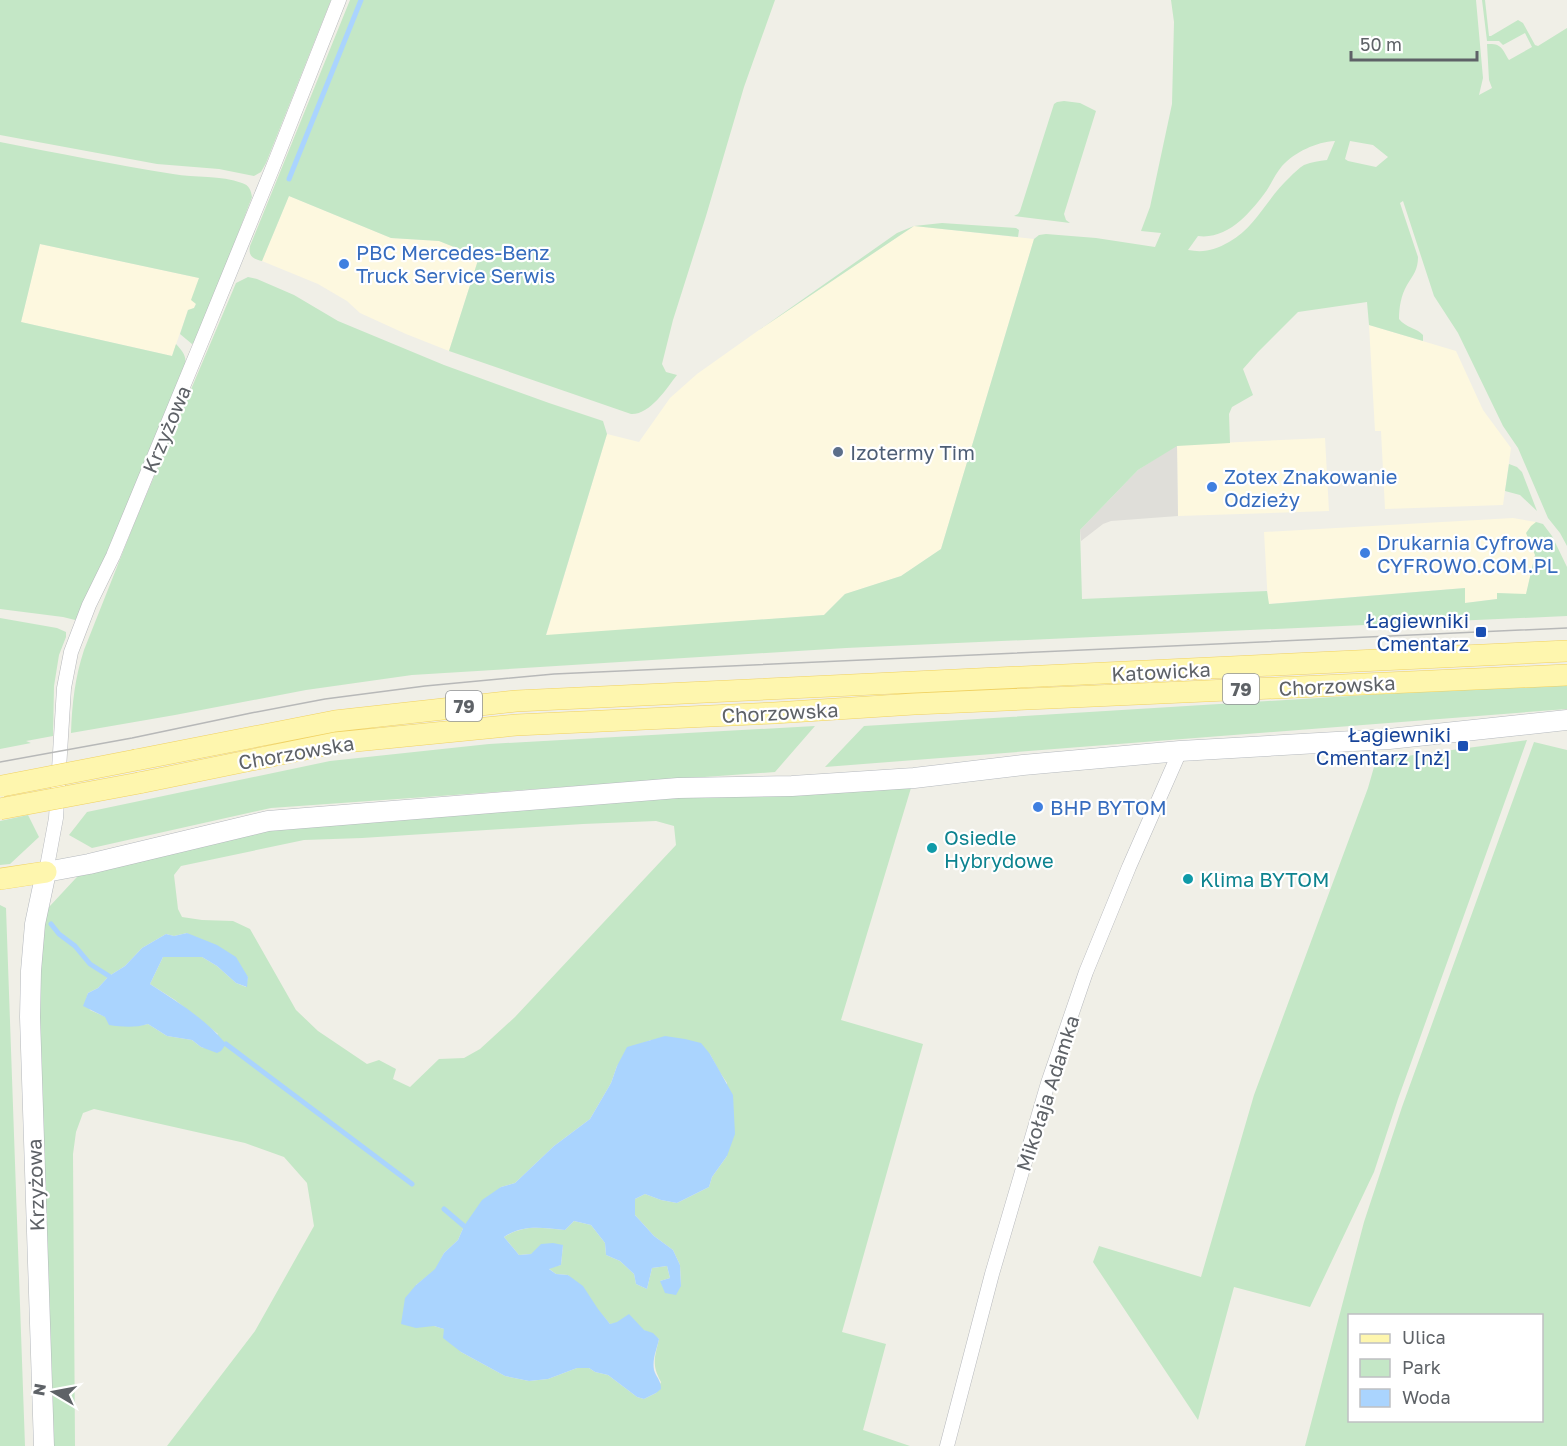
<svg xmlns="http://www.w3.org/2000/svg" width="1567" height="1446" font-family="'Golos Text',sans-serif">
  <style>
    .commercial { fill: #fdf8df }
    .industrial { fill: #dfded9 }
    .green { fill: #c4e7c6; fill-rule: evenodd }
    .water { fill: #aad4fe }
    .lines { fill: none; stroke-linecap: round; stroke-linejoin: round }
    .stream { stroke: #aad4fe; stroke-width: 5 }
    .street-casing { stroke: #b7b9bd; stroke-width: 15 }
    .secondary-casing { stroke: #b5b9be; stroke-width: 21 }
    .primary-casing { stroke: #f0d161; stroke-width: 22 }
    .street { stroke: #fff; stroke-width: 14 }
    .secondary { stroke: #fff; stroke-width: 20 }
    .primary { stroke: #fef6ae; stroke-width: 21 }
    .tram { stroke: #b7b8b8; stroke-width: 1.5 }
    .primary-bridge-casing { stroke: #f0d161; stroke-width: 22; stroke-linecap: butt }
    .primary-bridge { stroke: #fef6ae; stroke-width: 21 }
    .shop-dot { fill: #3f7fe0; stroke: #fff; stroke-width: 2 }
    .service-dot { fill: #5c6f8a; stroke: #fff; stroke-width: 2 }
    .transit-dot { fill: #1a4fb4; stroke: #fff; stroke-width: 2 }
    .culture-dot { fill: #0f9aa8; stroke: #fff; stroke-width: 2 }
    .labels { text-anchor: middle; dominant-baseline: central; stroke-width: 4.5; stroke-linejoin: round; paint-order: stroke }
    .shield { fill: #fff; stroke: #8e9195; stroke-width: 1.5 }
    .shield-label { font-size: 18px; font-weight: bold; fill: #5e6267 }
    .shop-label { font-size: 20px; fill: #366cbe; stroke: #fff; text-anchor: start }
    .street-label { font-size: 20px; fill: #5e6267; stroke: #fff }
    .service-label { font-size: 20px; fill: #4e5e75; stroke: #fff; text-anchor: start }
    .transit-label { font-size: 20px; fill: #164399; stroke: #fff; text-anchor: end }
    .culture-label { font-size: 20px; fill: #0d838f; stroke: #fff; text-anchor: start }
  </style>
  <rect width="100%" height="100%" fill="#f0efe7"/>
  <!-- commercial -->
  <path class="commercial" d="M289,196L391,238L439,241L479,257L449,351L406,334L360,313L347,301L318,284L262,261Z
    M914,226L1034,239L941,549L901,576L845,594L824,615L546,636L607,434L639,442L670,398L697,374L759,330Z
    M40,244L199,278L192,300L196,303L194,308L188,310L172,356L21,322Z
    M1369,325L1456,351L1483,410L1511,448L1503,505L1385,509L1381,431H1375Z
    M1325,438L1329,511L1178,516L1177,445Z
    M1513,518L1536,522L1535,555L1526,595L1497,593V599L1465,603V588L1268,604L1264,532Z"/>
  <!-- industrial -->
  <path class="industrial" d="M1177,445L1178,516L1111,521L1103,524L1081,541L1080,530L1138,470Z"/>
  <!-- green -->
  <path class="green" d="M0,0H331L266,163L261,172L254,176L219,169L157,164L0,135Z
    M350,0H775L744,87L706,216L673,320L662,364L666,372L677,375C666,389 650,415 631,414L449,351L479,257L439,241L391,238L289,196L262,261C253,259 248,256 250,246Z
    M1171,0H1476L1483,78L1479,95L1492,88L1489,80L1487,44C1502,43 1502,49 1509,60L1532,47L1525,33L1503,45L1499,41H1487L1482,0H1485L1489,36H1491L1518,20L1523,23L1535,45L1538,46L1567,28V546L1560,533L1548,518L1518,448L1503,426L1458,333L1434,296L1403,201L1400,203L1418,257C1418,270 1413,275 1407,285C1401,295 1399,308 1399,319C1406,328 1417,328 1423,335V341L1369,325L1367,302L1298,312L1258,352L1243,369L1253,395L1232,407L1229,414L1230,443L1177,446L1138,470L1080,530L1082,599L1267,591L1269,604L1465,588V603L1497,599V593L1526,594L1535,555L1526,533L1531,526L1536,522L1543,524L1552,536L1567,567V616L846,648L412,675L306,690L175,715L71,733C72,704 75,677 84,650L134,524L236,283L248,277L257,279L294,295L338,321L444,365L549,403L603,421L607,434L546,635L824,615L845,594L901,576L941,549L1034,239L1039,235L1046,234L1096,238L1155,247L1161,233L1141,231L1150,207L1172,104L1174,22ZM1335,141L1327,160C1319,161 1312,162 1304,165C1299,168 1294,173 1290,177C1267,198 1256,227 1229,242C1215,250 1204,253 1188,250L1198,236C1228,240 1251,212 1267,190C1272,182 1276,173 1282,166C1295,152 1316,142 1335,141ZM1350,141L1373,145L1388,157L1376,167L1348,161L1345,159Z
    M1064,101L1080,103L1096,111L1064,214L1066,220L1070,223L1014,216L1018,214L1020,211L1054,104L1057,102Z
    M0,142C58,153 115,165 173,174C195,178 221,175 242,183C249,185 251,190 252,197L197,341L192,344L180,334L188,310L194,308L196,304L191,300L199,278L40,244L21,322L172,356L176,344C183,352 187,356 185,366L110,550L79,616L75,620L63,617L0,609Z
    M942,223L1016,228L1019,230L1018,237L914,226L759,330L897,233L914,226Z
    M1509,464L1517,467L1522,472L1537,511L1520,495L1505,491Z
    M0,618L57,628L66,632V637L59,655L54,686L53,736L26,741L31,743L0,749Z
    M1567,684V709L825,767L864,726L1527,685Z
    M815,726L775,772L271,808L92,848L69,835L87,812L330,761L489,744Z
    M1527,740L1398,1099L1374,1172L1310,1307L1234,1287L1198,1420L1093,1262L1099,1246L1201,1277L1254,1095L1368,788L1376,760Z
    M1534,742L1567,750V1446H1305L1364,1222L1402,1107ZM1350,1316H1542V1420H1350Z
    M914,778L841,1020L923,1044L842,1332L886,1344L863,1430L910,1446H167L255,1331L314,1226L307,1183L284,1157L245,1143L94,1109L83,1113L76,1132L73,1154L75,1446H52L36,921L89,864L268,821ZM656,821L674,826L676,845L515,1017L480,1049L464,1058L439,1059L410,1087L393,1079L396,1069L379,1060L367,1064L318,1031L296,1010L250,929L233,921L202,920L182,917L178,909L174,875L181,866L304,840L362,838L583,824ZM187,933L248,977L246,987L236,983L217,966L202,957H163L150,984L175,1000L218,1034L204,1048L201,1047L192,1040L167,1036L148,1024C129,1029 107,1017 90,1010L86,1000L88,993L98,988L109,976L125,966L142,948L166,934L174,936ZM651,1040L710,1054L719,1071L727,1083V1156L712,1177L709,1187L677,1203L661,1200L645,1194L635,1199V1215L654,1236L673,1250L680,1265L681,1286L660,1281L670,1278L667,1266L652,1268L647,1289L636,1284L634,1274L620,1261L606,1255L605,1243L591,1225L574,1221L565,1230C540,1228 526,1224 504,1237L519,1255L531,1254L563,1245L561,1265L548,1268L556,1274L568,1275L610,1324C623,1321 649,1330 659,1339C655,1357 651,1364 661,1382L656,1393L644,1399L637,1397L608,1375L595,1372L589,1368H577L548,1379L529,1381L505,1376L461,1352L444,1329L434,1326L416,1285L436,1269L444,1253L458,1240L464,1226L501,1187L515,1183L554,1146L590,1119L611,1083L617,1066L641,1044Z
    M28,815L39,837L10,864L0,865V821Z
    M0,905L6,908L25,1446H0Z"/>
  <!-- water -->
  <path class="water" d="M187,933L217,945L236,957L248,977L247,987L236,983L217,966L202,957H163L150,984C176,1001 206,1019 226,1044L221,1051L217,1053L201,1047L192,1040L167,1036L148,1024C135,1028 122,1027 109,1025L105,1017L83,1006L88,993L98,988L109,976L125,966L142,948L166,934L174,936Z
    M665,1036L685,1039L701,1043L710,1054L733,1095L735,1134L727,1156L712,1177L709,1187L677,1203L661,1200L645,1194L635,1199V1215L654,1236L673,1250L680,1265L681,1286L676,1295L665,1293L660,1281L670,1278L667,1266L652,1268L647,1289L636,1284L634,1274L620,1261L606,1255L605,1243L591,1225L574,1221L565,1230C542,1228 524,1224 504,1237L519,1255L531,1254L541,1244L553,1243L563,1245L561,1265L549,1269L556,1274L568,1275L583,1286L598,1309L610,1324L617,1322L629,1314L644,1330L653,1333L659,1339C657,1349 652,1359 654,1370C656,1377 661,1380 661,1389L656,1393L644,1399L637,1397L608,1375L595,1372L589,1368H577L548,1379L529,1381L505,1376L461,1352L443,1338L444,1329L434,1326L416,1328L401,1324L405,1298L416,1285L435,1269L444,1253L458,1240L464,1226L482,1200L501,1187L515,1183L554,1146L590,1119L611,1083L617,1066L627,1047Z"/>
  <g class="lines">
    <!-- stream -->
    <path class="stream" d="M289,179L361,0
      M51,924L59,934L75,946L90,964L109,976
      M226,1044L412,1184
      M444,1209L464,1226"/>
    <defs>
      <path id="street" d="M46,872L56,818L64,688L71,652L89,605L113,556L206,331L275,162L339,0
        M947,1446L992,1274L1048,1083L1086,972L1129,867L1180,751"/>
      <path id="secondary" d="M44,1446L30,1017L31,971L35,924L46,872L89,864L268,821L678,788L792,786L914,778L1023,765L1180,751L1389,739L1567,720"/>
      <path id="primary" d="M136,760L335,721L516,701L1567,651
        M139,783L335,743L516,725L774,713L914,704L1567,675
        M0,879L46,872"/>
    </defs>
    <!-- street casing -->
    <use href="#street" class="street-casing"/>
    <!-- secondary casing -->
    <use href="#secondary" class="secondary-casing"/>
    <!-- primary casing -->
    <use href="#primary" class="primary-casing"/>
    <!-- street -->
    <use href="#street" class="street"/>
    <!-- secondary -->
    <use href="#secondary" class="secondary"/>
    <!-- primary -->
    <use href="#primary" class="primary"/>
    <!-- tram -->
    <path class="tram" d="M0,762L132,738L251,713L325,699L425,686L554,674L1567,628"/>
    <defs>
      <path id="primary-bridge" d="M2,786L136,760
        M0,809L139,783"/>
    </defs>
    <!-- primary-bridge casing -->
    <use href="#primary-bridge" class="primary-bridge-casing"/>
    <!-- primary-bridge -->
    <use href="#primary-bridge" class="primary-bridge"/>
  </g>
  <!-- markers -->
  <g class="shop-dot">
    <circle cx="344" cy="264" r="6"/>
    <circle cx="1212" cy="487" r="6"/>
    <circle cx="1365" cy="553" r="6"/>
    <circle cx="1038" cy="807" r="6"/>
  </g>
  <circle class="service-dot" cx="838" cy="452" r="6"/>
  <g class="transit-dot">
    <rect x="1475" y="626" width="12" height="12" rx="3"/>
    <rect x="1457" y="740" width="12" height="12" rx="3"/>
  </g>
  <g class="culture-dot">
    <circle cx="932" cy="848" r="6"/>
    <circle cx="1188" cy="879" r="6"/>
  </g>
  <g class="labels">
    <!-- shield labels -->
    <g class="shield">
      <rect x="1223" y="674" width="36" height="30" rx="4.5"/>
      <rect x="446" y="691" width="36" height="30" rx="4.5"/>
    </g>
    <g class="shield-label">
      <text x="1241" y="689">79</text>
      <text x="464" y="706">79</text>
    </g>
    <!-- shop labels -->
    <g class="shop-label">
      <text x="356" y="252">PBC Mercedes-Benz<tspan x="356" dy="23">Truck Service Serwis</tspan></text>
      <text x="1224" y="476">Zotex Znakowanie<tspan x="1224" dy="23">Odzieży</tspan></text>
      <text x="1377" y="542">Drukarnia Cyfrowa<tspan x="1377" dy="23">CYFROWO.COM.PL</tspan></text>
      <text x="1050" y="807">BHP BYTOM</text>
    </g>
    <!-- street labels -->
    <g class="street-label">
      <text transform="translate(166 429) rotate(-67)">Krzyżowa</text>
      <text transform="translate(1161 671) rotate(-3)">Katowicka</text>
      <text transform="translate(1337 685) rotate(-3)">Chorzowska</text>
      <text transform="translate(780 712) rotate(-3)">Chorzowska</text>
      <text transform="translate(296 752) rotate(-10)">Chorzowska</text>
      <text transform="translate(1047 1093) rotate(-72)">Mikołaja Adamka</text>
      <text transform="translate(35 1185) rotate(-92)">Krzyżowa</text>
    </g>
    <!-- service labels -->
    <g class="service-label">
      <text x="850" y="452">Izotermy Tim</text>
    </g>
    <!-- transit labels -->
    <g class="transit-label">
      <text x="1469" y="620">Łagiewniki<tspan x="1469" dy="23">Cmentarz</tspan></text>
      <text x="1451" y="734">Łagiewniki<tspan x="1451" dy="23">Cmentarz [nż]</tspan></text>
    </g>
    <!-- culture labels -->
    <g class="culture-label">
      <text x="944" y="837">Osiedle<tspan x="944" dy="23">Hybrydowe</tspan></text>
      <text x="1200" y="879">Klima BYTOM</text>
    </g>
  </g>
  <!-- legend -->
  <rect x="1348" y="1314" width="195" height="108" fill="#ffffff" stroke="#bfc0c2" stroke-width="1.5"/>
  <rect x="1360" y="1334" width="30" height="9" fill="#fef6ae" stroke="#bfc0c2" stroke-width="1.5"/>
  <text x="1402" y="1344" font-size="18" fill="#5e6267">Ulica</text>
  <rect x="1360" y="1359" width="30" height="18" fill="#c4e7c6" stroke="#bfc0c2" stroke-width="1.5"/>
  <text x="1402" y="1374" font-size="18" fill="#5e6267">Park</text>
  <rect x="1360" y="1389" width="30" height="18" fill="#aad4fe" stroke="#bfc0c2" stroke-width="1.5"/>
  <text x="1402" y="1404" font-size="18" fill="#5e6267">Woda</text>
  <!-- north arrow -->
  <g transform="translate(54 1392) rotate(280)" stroke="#ffffff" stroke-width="4.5" paint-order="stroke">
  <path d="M0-4.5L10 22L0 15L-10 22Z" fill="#5e6267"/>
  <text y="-9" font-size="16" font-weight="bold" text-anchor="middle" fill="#5e6267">N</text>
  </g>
  <!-- scale -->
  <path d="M1351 51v9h126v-9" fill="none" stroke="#5e6267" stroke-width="3"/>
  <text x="1360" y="51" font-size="18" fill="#5e6267" stroke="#ffffff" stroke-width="4.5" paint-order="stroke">50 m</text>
</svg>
